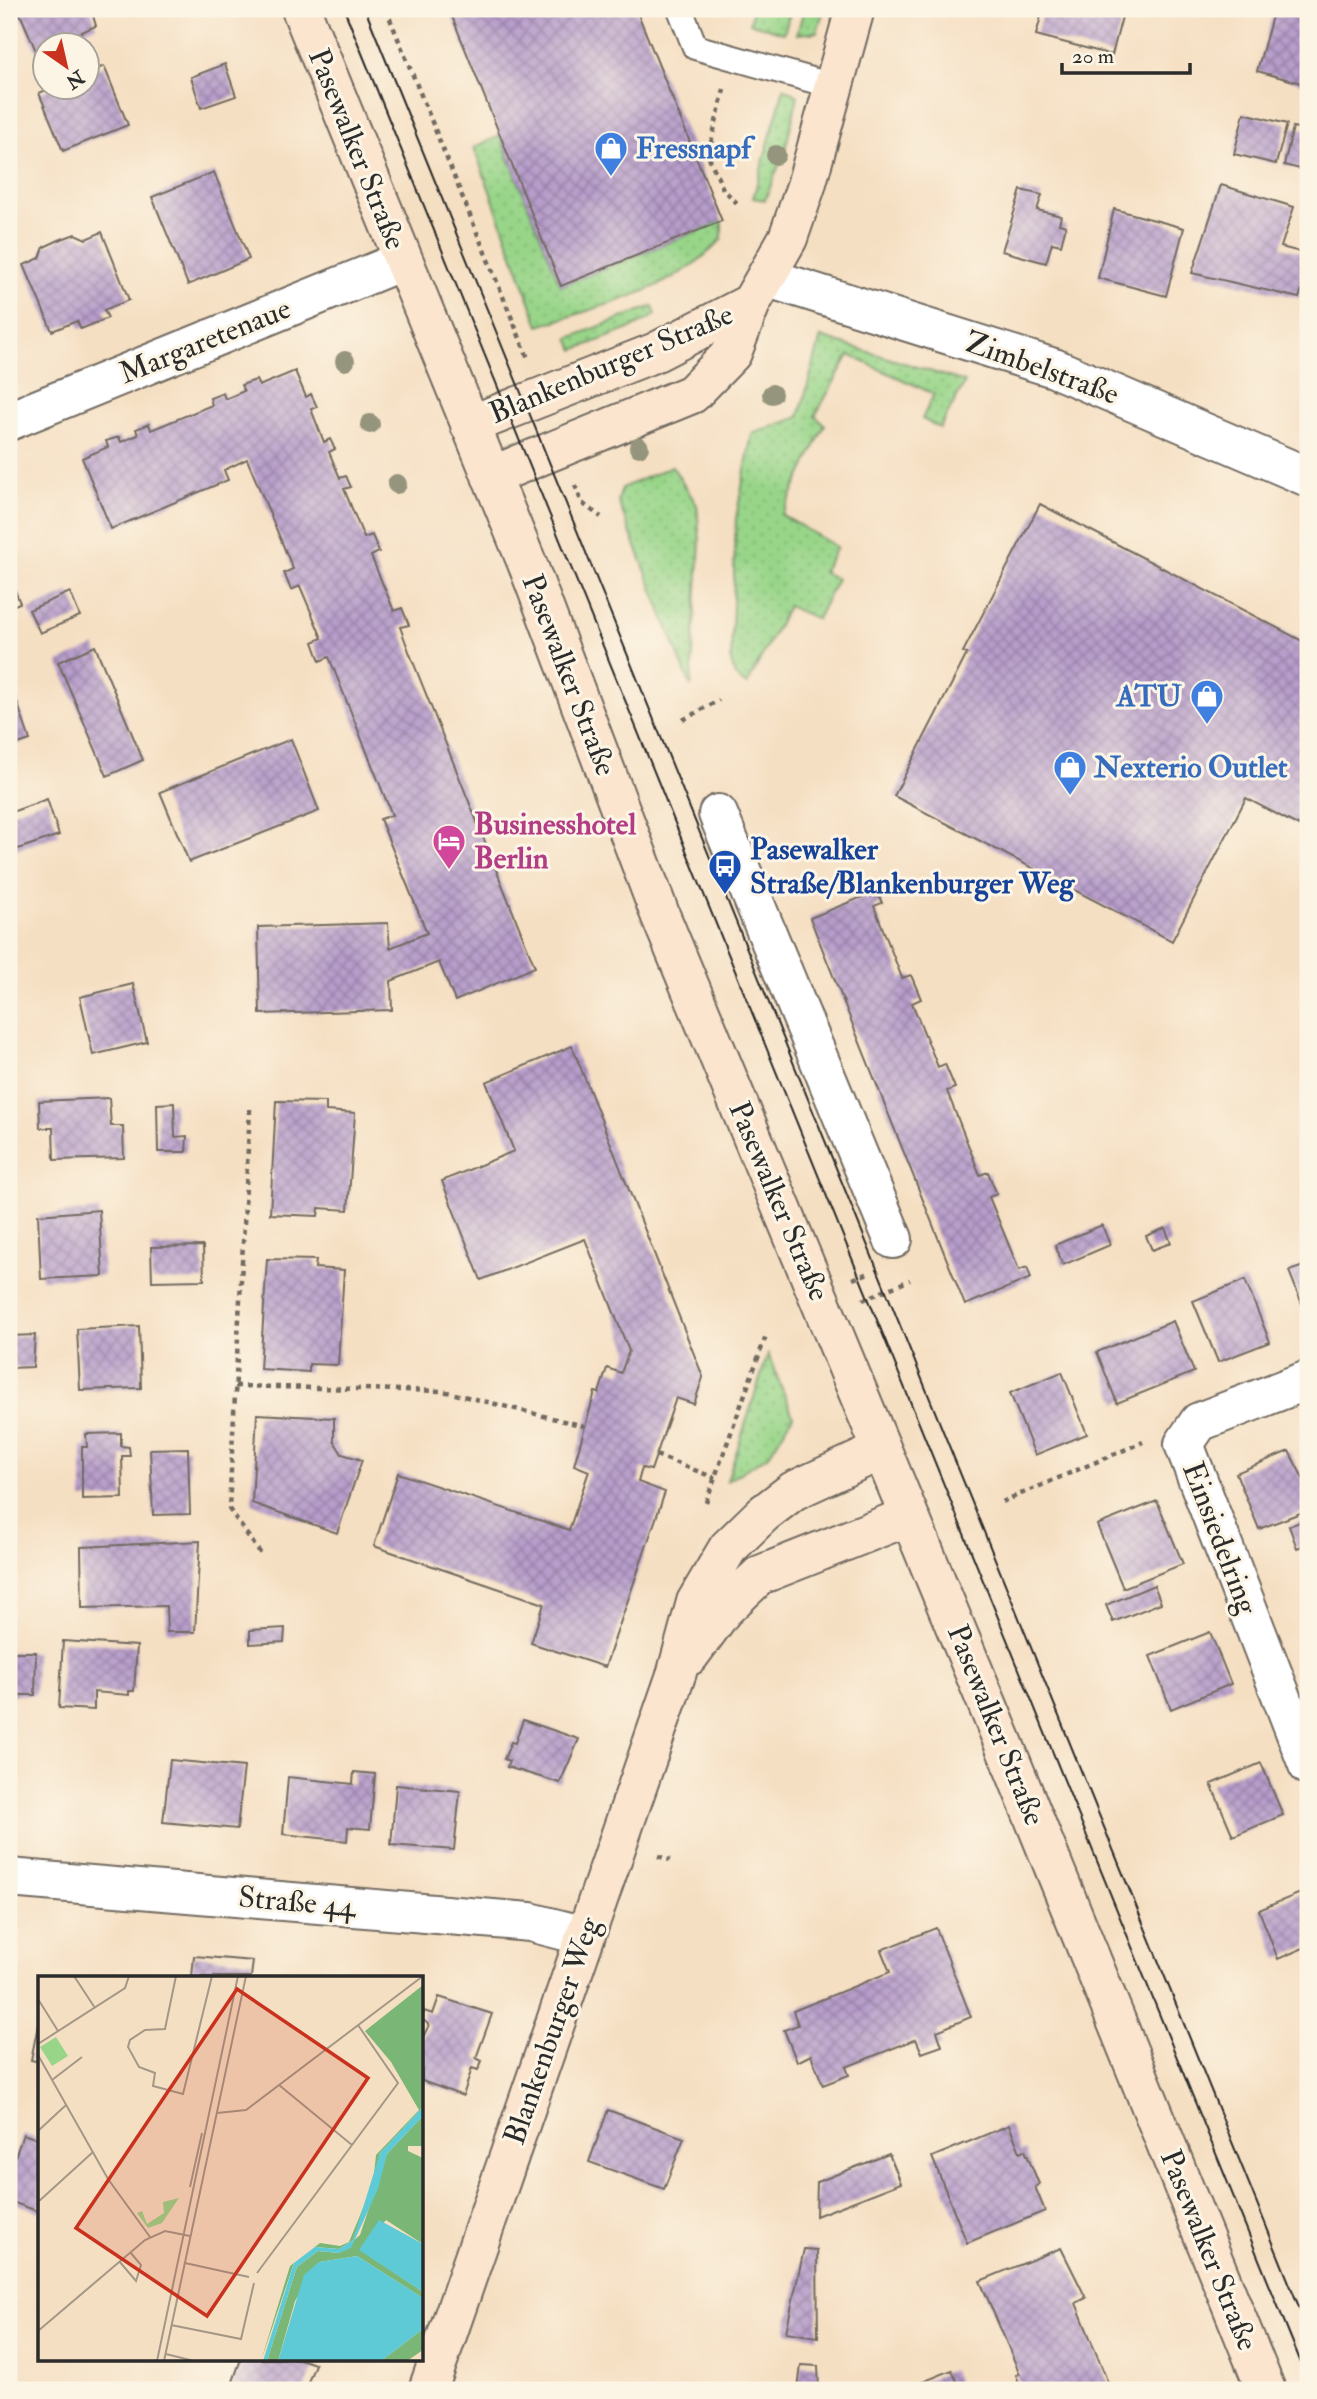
<svg xmlns="http://www.w3.org/2000/svg" width="1317" height="2399" font-family="'IM FELL Double Pica',serif">
  <style>
    .grass { fill: url(#grass-dots); stroke: #62805a; stroke-width: 2 }
    .building { fill: url(#building-cross-hatch) }
    .lines { fill: none; stroke-linecap: round; stroke-linejoin: round }
    .service-casing { stroke: #726a60; stroke-width: 28 }
    .minor-casing { stroke: #726a60; stroke-width: 42 }
    .secondary-casing { stroke: #726a60; stroke-width: 42 }
    .path { stroke: #726a60; stroke-width: 4.5; stroke-dasharray: 5 5; stroke-linecap: butt }
    .service { stroke: #fff; stroke-width: 24 }
    .minor { stroke: #fff; stroke-width: 38 }
    .secondary { stroke: #fbe5cf; stroke-width: 38 }
    .tram { stroke: #2b2b2b; stroke-width: 2 }
    .tree { fill: #95947c }
    .labels { text-anchor: middle; dominant-baseline: central; stroke-width: 6; stroke-linejoin: round; paint-order: stroke }
    .shop-label { font-size: 30px; font-weight: bold; fill: #366cbe; stroke: #fcf5e5; text-anchor: start }
    .street-label { font-size: 30px; fill: #2b2b2b; stroke: #fcf5e5 }
    .hotel-label { font-size: 30px; font-weight: bold; fill: #b23c85; stroke: #fcf5e5; text-anchor: start }
    .transit-label { font-size: 30px; font-weight: bold; fill: #164399; stroke: #fcf5e5; text-anchor: start }
    .inset-road { fill: none; stroke: #a49786; stroke-width: 2 }
    .view { fill: #c8321e; fill-opacity: 0.15; stroke: #c8321e; stroke-width: 3.5 }
    .inset-edge { fill: none; stroke: #2b2b2b; stroke-width: 3.5 }
  </style>
  <defs>
    <pattern id="grass-dots" width="8" height="8" patternUnits="userSpaceOnUse" patternTransform="scale(1.75)"><rect width="8" height="8" fill="#98d589"/><path d="M2 2h.1M6 6h.1" fill="none" stroke="#83b776" stroke-width="1.8" stroke-linecap="round"/></pattern>
    <pattern id="building-cross-hatch" width="8" height="8" patternUnits="userSpaceOnUse" patternTransform="scale(1.75)"><rect width="8" height="8" fill="#b79dcb"/><path d="M0 0l8 8M0 8l8-8" fill="none" stroke="#9580a5"/></pattern>
  </defs>
  <rect width="100%" height="100%" fill="#fcf5e5"/>
  <filter id="ink" filterUnits="userSpaceOnUse"><feTurbulence type="fractalNoise" baseFrequency=".0143" numOctaves="2"/><feDisplacementMap in="SourceGraphic" scale="14" xChannelSelector="R" yChannelSelector="G"/><feConvolveMatrix kernelMatrix="1 2 1 2 8 2 1 2 1" color-interpolation-filters="sRGB"/></filter>
  <filter id="wash" filterUnits="userSpaceOnUse"><feTurbulence type="fractalNoise" baseFrequency=".00686" numOctaves="4" result="noise"/><feDisplacementMap in="SourceGraphic" scale="28" xChannelSelector="R" yChannelSelector="G"/><feGaussianBlur stdDeviation="1.57" result="paint"/><feColorMatrix in="noise" values="0 0 0 0 0 0 0 0 0 0 0 0 0 0 0 0 0 1.4 0 .05"/><feComposite in="paint" operator="in"/></filter>
  <g filter="url(#wash)">
    <rect width="100%" height="100%" fill="#f5dfc2"/>
    <!-- grass -->
    <path class="grass" d="M753,9H791L784,33L750,23Z
      M804,9H824L817,32L797,34Z
      M784,88L798,96L785,150L765,200L753,198Z
      M500,136L561,286L722,221V239C673,292 606,304 539,326L474,147Z
      M653,306L656,315L632,328L574,350L569,338Z
      M821,337L965,382L940,428L922,419L934,394L849,355L815,416L825,425L782,515L837,547L823,572L837,579L817,619L788,606L747,685L735,676L731,661L736,518L752,434L799,417Z
      M672,466L697,505L700,542L691,687L618,501L622,488Z
      M768,1354L793,1416L770,1454L727,1481Z"/>
    <g id="blocks">
      <!-- building -->
      <path class="building" d="M18,9H91L96,26L36,51Z
        M449,9H636L722,221L561,286Z
        M1043,9H1124L1112,55L1036,35Z
        M1274,9H1308V85L1257,71Z
        M225,64L236,96L201,108L191,77Z
        M104,66L128,125L63,151L39,93L51,88H88V73Z
        M1244,113L1287,124L1276,164L1234,154Z
        M1293,127L1308,130V171L1284,165Z
        M214,172L249,259L188,285L152,197Z
        M1221,185L1294,207L1281,247L1308,254V270L1299,298L1192,273Z
        M1021,190L1042,195L1037,210L1061,216L1059,224L1066,226L1061,245L1052,243L1046,263L1002,251Z
        M1114,209L1184,228L1166,296L1098,278Z
        M102,232L129,300L104,310L108,318L81,329L77,321L52,331L24,265L40,258L44,247L59,240L75,234L86,239Z
        M295,371L306,397L311,394L317,407L311,409L324,442L330,439L335,449L329,452L340,478L346,476L351,487L344,489L364,538L372,535L379,552L371,556L394,611L402,608L409,625L400,627L410,654L535,967L455,1001L439,962L391,981L392,1010L260,1014L258,927L388,923L390,948L427,933L380,819L392,815L329,657L320,661L313,642L322,638L300,586L291,590L284,573L293,569L247,459L224,470L228,480L111,529L82,458L108,447L106,441L119,437L121,442L138,435L136,429L149,424L151,430L212,405L210,398L223,393L225,399L244,391L241,385L256,380L259,386Z
        M1040,504L1308,644V806L1299,826L1246,798L1172,941L894,796L967,654L963,652Z
        M9,575L20,603L9,607Z
        M70,592L80,616L40,633L29,610Z
        M95,646L143,760L107,776L58,662Z
        M13,690L30,740L9,747V692Z
        M291,739L319,811L189,862L160,792Z
        M47,799L59,835L9,852V813Z
        M877,891L882,903L874,906L902,978L911,975L921,999L912,1003L938,1067L945,1064L955,1088L947,1091L980,1175L988,1172L993,1185L997,1194L989,1197L1019,1270L1027,1267L1031,1278L965,1305L810,918Z
        M133,984L147,1042L93,1055L80,997Z
        M572,1046L703,1377L694,1404L676,1398L651,1470L642,1468L638,1482L665,1492L605,1667L531,1643L544,1604L374,1546L398,1473L569,1530L589,1471L574,1465L595,1392L599,1393L607,1368L621,1373L629,1351L585,1239L481,1280L442,1181L514,1151L486,1082Z
        M109,1098L111,1126H123L124,1158L54,1160L53,1128H40L39,1101Z
        M276,1101L326,1102V1111L355,1113L348,1210L319,1208L318,1216L270,1214Z
        M174,1103L175,1137L187,1136L186,1152H158L157,1104Z
        M99,1210L103,1276L41,1279L38,1215Z
        M1102,1225L1110,1245L1063,1265L1055,1245Z
        M1165,1228L1171,1243L1152,1250L1146,1236Z
        M203,1246L204,1280L152,1281L151,1247Z
        M1308,1256V1319L1289,1271L1301,1267Z
        M267,1259L316,1260L315,1268L344,1270L338,1365L309,1364V1372L260,1369Z
        M1245,1280L1270,1342L1218,1362L1193,1301Z
        M1173,1321L1194,1372L1117,1403L1097,1352Z
        M139,1326L141,1388L80,1390L77,1329Z
        M35,1335L33,1367L9,1368V1336Z
        M1062,1372L1087,1434L1035,1455L1010,1393Z
        M257,1414L334,1418V1441L342,1454L362,1460L337,1533L252,1503Z
        M121,1433V1446L129,1447L130,1456H122L123,1498L82,1499V1447H87L86,1434Z
        M188,1448L190,1514L153,1515L150,1449Z
        M1289,1451L1306,1484L1308,1510L1259,1529L1236,1473Z
        M9,1458H13L14,1496L9,1497Z
        M1157,1501L1183,1564L1123,1588L1097,1525Z
        M1308,1519V1544L1297,1548L1289,1526Z
        M200,1541L195,1632H167L166,1606L82,1608L81,1547Z
        M1154,1585L1161,1603L1113,1622L1106,1605Z
        M285,1628L284,1642L250,1644V1630Z
        M1210,1632L1231,1684L1171,1709L1150,1656Z
        M63,1641L137,1646L134,1691H129V1695L94,1692V1710L59,1708Z
        M9,1652H36L35,1695H9Z
        M523,1720L579,1739L560,1783L507,1767L509,1761L504,1759L511,1742L515,1743Z
        M170,1760L244,1767L237,1829L163,1822Z
        M1261,1763L1283,1815L1233,1836L1211,1784Z
        M354,1772L375,1774L370,1829L348,1827L347,1841L283,1834L288,1777L353,1784Z
        M396,1785L460,1791L454,1850L391,1845Z
        M1308,1890V1946L1278,1959L1259,1910Z
        M936,1928L971,2017L937,2031L942,2046L922,2053L916,2039L846,2067L849,2075L823,2085L811,2055L797,2062L784,2030L798,2025L793,2011L890,1972L881,1950Z
        M194,1956L253,1961L251,1977H192Z
        M439,1997L492,2014L476,2058L482,2061L478,2070L472,2068L463,2096L422,2081V2039L429,2025L422,2019L424,2011L433,2014Z
        M39,2020H40V2062L31,2060Z
        M608,2110L684,2138L664,2189L589,2162Z
        M1009,2125L1020,2152L1025,2150L1039,2184L1035,2187L1045,2211L967,2243L932,2157Z
        M23,2134L40,2140V2212L9,2201V2175Z
        M889,2154L901,2183L816,2216L817,2182Z
        M1061,2248L1086,2298L1076,2303L1111,2390H1022L1016,2375L1020,2374L980,2281Z
        M804,2249L817,2250L818,2337L786,2332Z
        M241,2359H300L315,2364L305,2390H230Z
        M801,2365L818,2366L819,2390H798Z
        M952,2370L960,2390H911L910,2387Z"/>
    </g>
  </g>
  <g filter="url(#ink)">
    <use href="#blocks" fill-opacity="0" stroke="#726a60" stroke-width="2"/>
    <g class="lines">
      <defs>
        <path id="service" d="M680,9L695,47L833,86"/>
        <path id="minor" d="M768,278L1054,368L1308,477
          M9,421L402,261
          M718,814L893,1239
          M1308,1380L1199,1422L1184,1444L1308,1765
          M9,1878L530,1922L585,1936"/>
        <path id="secondary" d="M301,9L529,568L661,917L1003,1742L1266,2390
          M470,425L656,352L751,303
          M491,476L692,394L732,353L751,303L788,238L806,186L855,9
          M689,1656L723,1610L760,1575L909,1516
          M428,2390L677,1672L696,1602L728,1548L763,1514L793,1491L882,1450"/>
      </defs>
      <!-- service casing -->
      <use href="#service" class="service-casing"/>
      <!-- minor casing -->
      <use href="#minor" class="minor-casing"/>
      <!-- secondary casing -->
      <use href="#secondary" class="secondary-casing"/>
      <!-- path -->
      <path class="path" d="M386,9L528,358
        M724,89L708,155L723,189L740,206
        M575,485L582,503L601,517
        M683,720L719,700
        M250,1109L229,1509L261,1554
        M853,1279L871,1272
        M863,1300L910,1280
        M235,1386L443,1391L584,1426
        M656,1455L715,1478
        M706,1502L767,1333
        M1002,1502L1143,1442
        M658,1856L670,1860"/>
      <!-- service -->
      <use href="#service" class="service"/>
      <!-- minor -->
      <use href="#minor" class="minor"/>
      <!-- secondary -->
      <use href="#secondary" class="secondary"/>
      <!-- tram -->
      <path class="tram" d="M344,9L1308,2380
        M365,9L1308,2329"/>
    </g>
    <!-- trees -->
    <g class="tree">
      <circle cx="776" cy="155" r="10"/>
      <circle cx="345" cy="361" r="10"/>
      <circle cx="772" cy="394" r="10"/>
      <circle cx="370" cy="424" r="10"/>
      <circle cx="639" cy="447" r="10"/>
      <circle cx="397" cy="484" r="10"/>
    </g>
  </g>
  <!-- icons -->
  <defs>
    <symbol id="shop-pin" viewBox="-11 -11 22 30"><path d="M0 17L-7.5 6A9.5 9.5 0 1 1 7.5 6Z" fill="#3f7fe0" stroke="#fcf5e5"/><path d="M-5-2.5h2.3a2.7 3.5 0 0 1 5.4 0H5L5.5 6h-11ZM-1.5-2.5h3a1.5 2.3 0 0 0-3 0Z" fill="#fff"/></symbol>
    <symbol id="hotel-pin" viewBox="-11 -11 22 30"><path d="M0 17L-7.5 6A9.5 9.5 0 1 1 7.5 6Z" fill="#d1479c" stroke="#fcf5e5"/><path d="M-6-4.5h1.5V1H6V5H4.5V3h-9V5H-6ZM-4 0a1.8 1.8 0 1 1 3.6 0ZM.5 0V-2.5h3Q6-2.5 6 0Z" fill="#fff"/></symbol>
    <symbol id="bus-pin" viewBox="-11 -11 22 30"><path d="M0 17L-7.5 6A9.5 9.5 0 1 1 7.5 6Z" fill="#1a4fb4" stroke="#fcf5e5"/><path d="M-5-6H5V4H4V6H2V4H-2V6H-4V4H-5ZM-3.5-4V0h7V-4ZM-3.5 1.2v1.5H-2V1.2ZM2 1.2v1.5H3.5V1.2Z" fill="#fff"/></symbol>
  </defs>
  <g fill-rule="evenodd">
    <use href="#shop-pin" x="592" y="129" width="38" height="52"/>
    <use href="#shop-pin" x="1188" y="677" width="38" height="52"/>
    <use href="#shop-pin" x="1051" y="748" width="38" height="52"/>
    <use href="#hotel-pin" x="430" y="822" width="38" height="52"/>
    <use href="#bus-pin" x="706" y="847" width="38" height="52"/>
  </g>
  <g class="labels">
    <!-- shop labels -->
    <g class="shop-label">
      <text x="636" y="148">Fressnapf</text>
      <text x="1182" y="696" text-anchor="end">ATU</text>
      <text x="1094" y="767">Nexterio Outlet</text>
    </g>
    <!-- street labels -->
    <g class="street-label">
      <text transform="translate(357 149) rotate(68)">Pasewalker Straße</text>
      <text transform="translate(205 341) rotate(-22)">Margaretenaue</text>
      <text transform="translate(611 364) rotate(-23)">Blankenburger Straße</text>
      <text transform="translate(1042 368) rotate(20)">Zimbelstraße</text>
      <text transform="translate(569 675) rotate(69)">Pasewalker Straße</text>
      <text transform="translate(779 1201) rotate(67)">Pasewalker Straße</text>
      <text transform="translate(1220 1538) rotate(69)">Einsiedelring</text>
      <text transform="translate(996 1725) rotate(68)">Pasewalker Straße</text>
      <text transform="translate(297 1902) rotate(5)">Straße 44</text>
      <text transform="translate(552 2031) rotate(-71)">Blankenburger Weg</text>
      <text transform="translate(1209 2250) rotate(68)">Pasewalker Straße</text>
    </g>
    <!-- hotel labels -->
    <g class="hotel-label">
      <text x="474" y="824">Businesshotel<tspan x="474" dy="34">Berlin</tspan></text>
    </g>
    <!-- transit labels -->
    <g class="transit-label">
      <text x="750" y="849">Pasewalker<tspan x="750" dy="34">Straße/Blankenburger Weg</tspan></text>
    </g>
  </g>
  <!-- overview -->
  <g transform="translate(38 1976)">
    <rect width="385" height="385" fill="#f5dfc2"/>
    <path d="M141,222L124,247L110,252L99,237L104,235L109,248L126,237L125,226Z" fill="#98d589"/>
    <path d="M385,9V131L342,177L335,207L315,264L301,273L277,271L256,287L223,385L252,290L282,267L302,270L311,266L335,208L338,179L381,134L353,86L327,55ZM385,140V170H370V175L385,182V268L348,244L322,274L385,316V322L319,280L281,286L257,325L240,385H229L259,291L280,275L301,277L322,259L349,178ZM385,353V374L369,385H343Z" fill="#7ab675"/>
    <path d="M18,61L30,80L14,90L2,71Z" fill="#98d589"/>
    <path d="M385,131V140L349,178L340,213L313,272L301,277L280,275L259,291L229,385H225L256,287L277,271L301,273L315,264L342,177ZM341,244L385,268V316L321,274ZM319,280L385,322V353L343,385H240L266,299L281,286Z" fill="#5ecad5"/>
    <path class="inset-road" d="M36,0L57,32M138,0L127,53L107,54L92,64L90,71L101,91L117,97L115,110L145,118L174,0M0,23L20,55M0,68L87,12L91,0M0,79L70,203L112,261M14,104L44,81M241,109L314,169M179,137L208,134L385,0M0,155L28,129M152,211L164,157M0,226L55,176M81,285L98,305L103,289L92,276M147,287L211,301M219,297L360,107L320,49M133,349L203,363L216,307M0,355L107,264L127,255L152,260M128,378L156,385M119,385L200,0M126,385L208,0"/>
    <path class="view" d="M199,13L330,102L169,340L38,252Z"/>
    <rect width="385" height="385" class="inset-edge"/>
  </g>
  <!-- margin -->
  <rect width="1317" height="2399" fill="none" stroke="#fcf5e5" stroke-width="35"/>
  <!-- north arrow -->
  <g transform="translate(66 66) rotate(146)"><circle r="33" fill="#fcf5e5" stroke="#a8a49b" stroke-width="2"/>
  <path d="M0-5L12 26L0 18L-12 26Z" fill="#c8321e"/>
  <text y="-10" font-size="19" font-weight="bold" text-anchor="middle" fill="#2b2b2b">N</text>
  </g>
  <!-- scale -->
  <path d="M1062 63v10h128v-10" fill="none" stroke="#2b2b2b" stroke-width="3.5"/>
  <text x="1072" y="63" font-size="21" fill="#2b2b2b" stroke="#fcf5e5" stroke-width="5" paint-order="stroke">20 m</text>
</svg>
